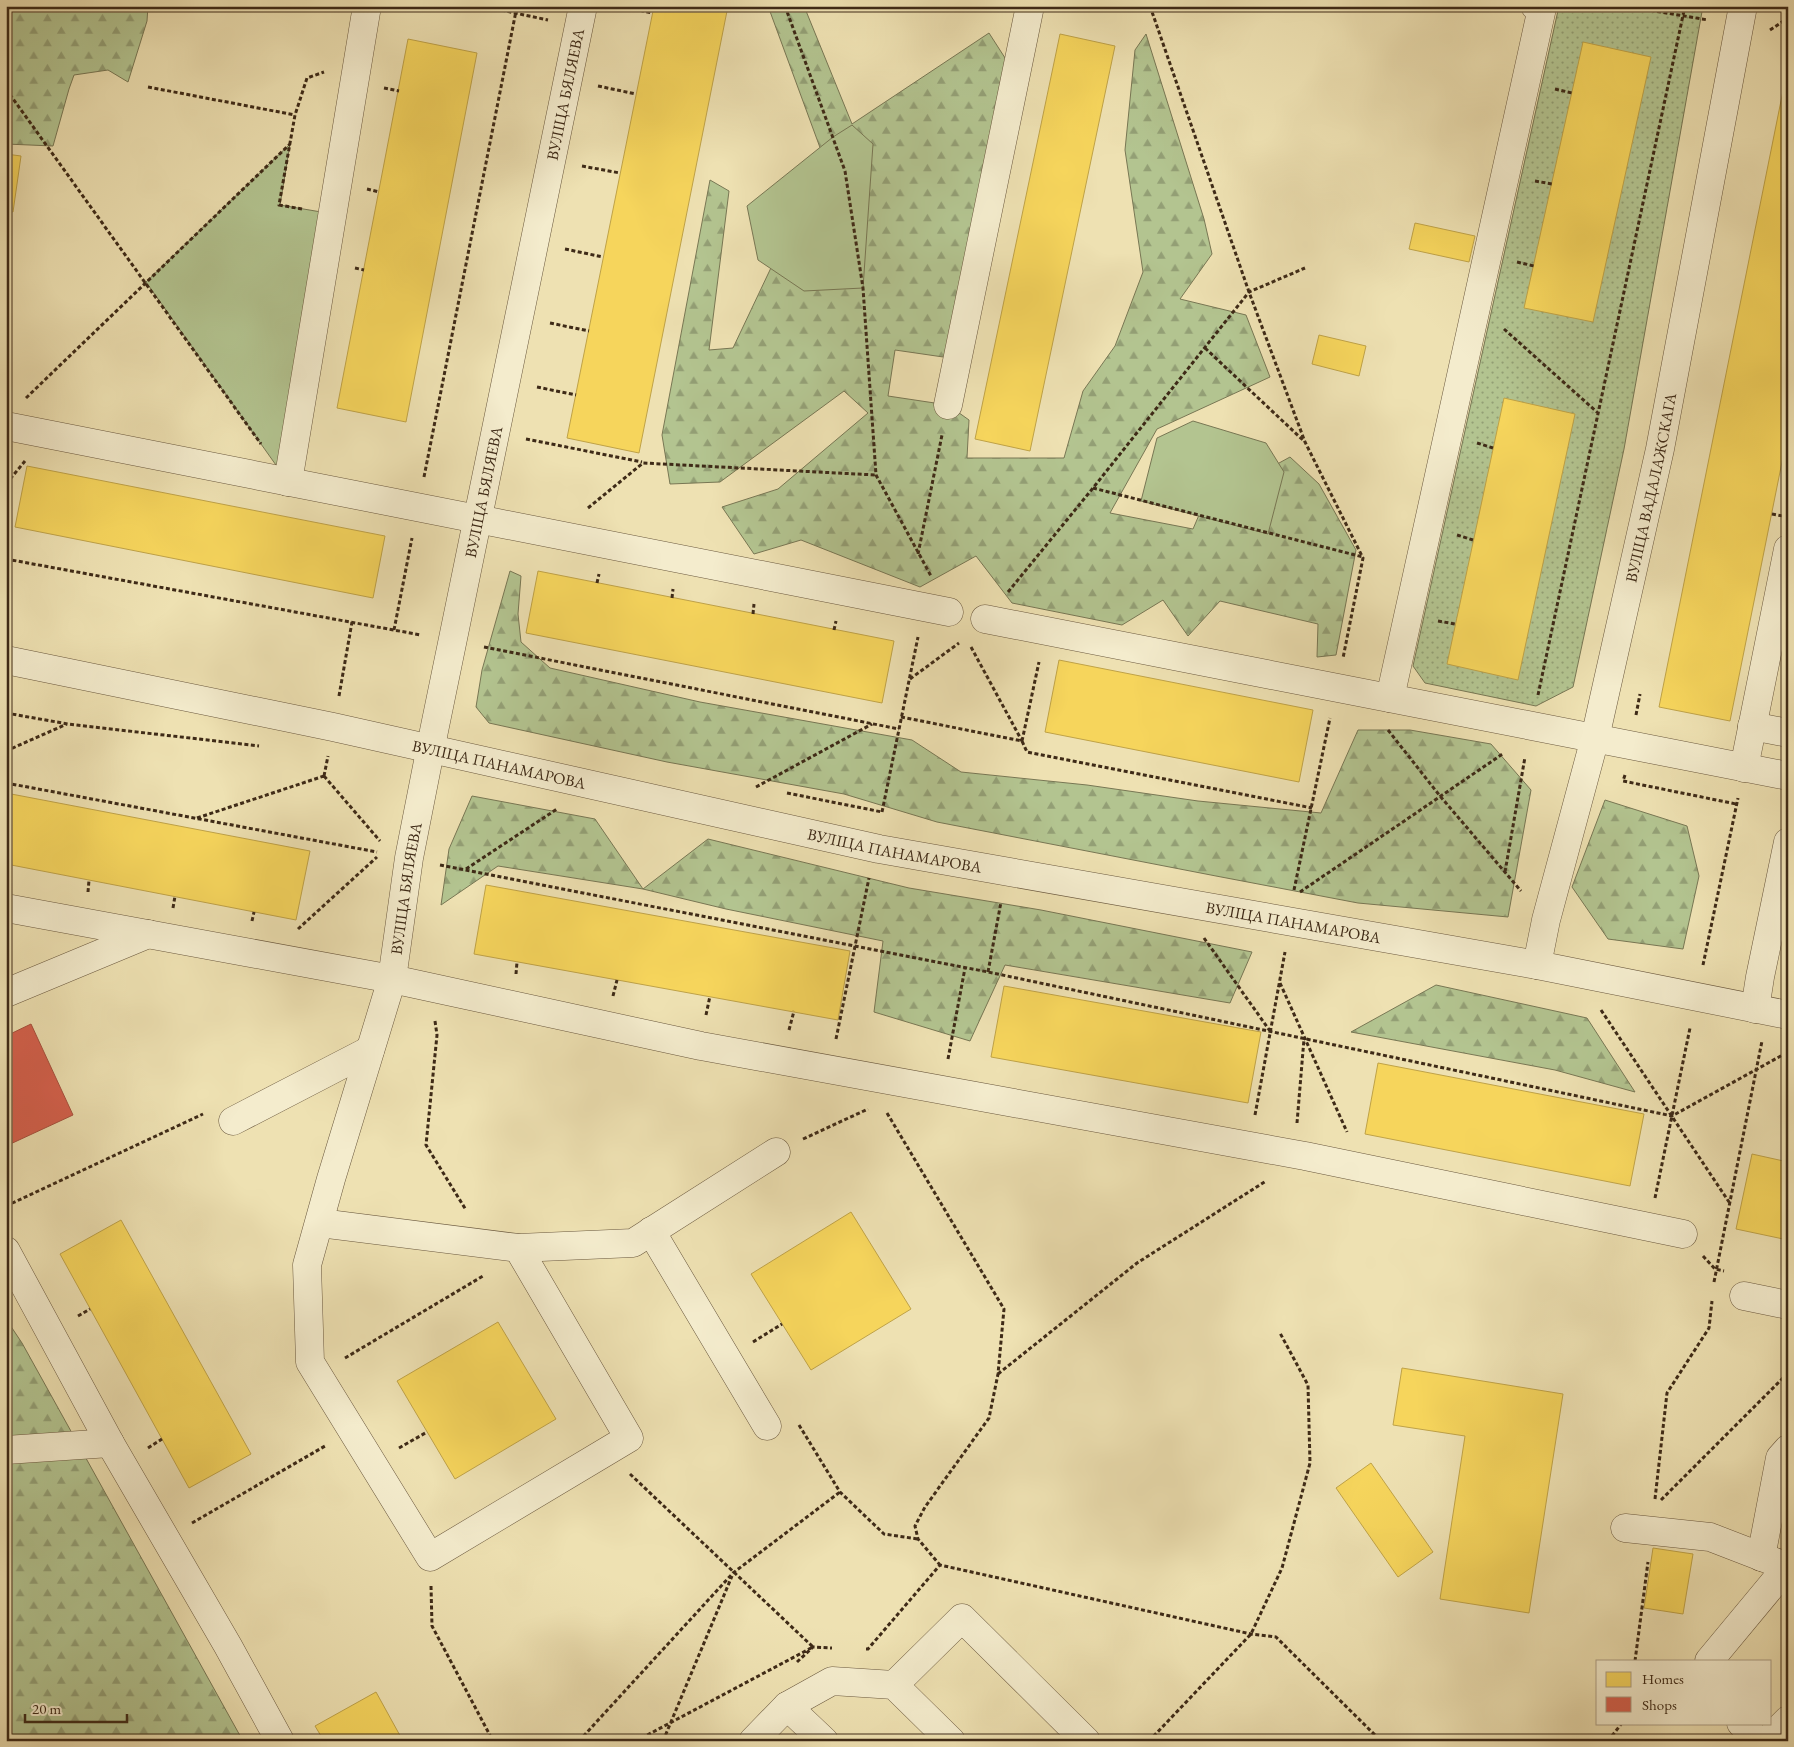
<svg xmlns="http://www.w3.org/2000/svg" width="1794" height="1747" font-family="'EB Garamond',serif">
  <style>
    .grass { fill: url(#grass-dots); stroke: #787754 }
    .forest { fill: url(#forest-firs); stroke: #787754 }
    .park { fill: #b3c490; stroke: #787754 }
    .homes { fill: #f6d55c; stroke: #bfa247 }
    .shops { fill: #d6604d; stroke: #a8503d }
    .lines { fill: none; stroke-linecap: round; stroke-linejoin: round }
    .minor-casing { stroke: #6a583e; stroke-width: 29 }
    .path { stroke: #3e2a17; stroke-width: 3; stroke-dasharray: 4 2.5; stroke-linecap: butt }
    .minor { stroke: #f4eccd; stroke-width: 28 }
    .labels { text-anchor: middle; dominant-baseline: central; stroke-width: 5; stroke-linejoin: round; paint-order: stroke }
    .street-label { font-size: 16px; fill: #3e2a17; stroke: #f4eccd }
  </style>
  <defs>
    <pattern id="grass-dots" width="8" height="8" patternUnits="userSpaceOnUse" patternTransform="scale(1.25)"><rect width="8" height="8" fill="#b3c490"/><path d="M2 2h.1M6 6h.1" fill="none" stroke="#939f75" stroke-width="1.8" stroke-linecap="round"/></pattern>
    <pattern id="forest-firs" width="22" height="20" patternUnits="userSpaceOnUse" patternTransform="scale(1.25)"><rect width="22" height="20" fill="#b3c490"/><path d="M5 1l3.5 6h-7zM16 11l3.5 6h-7z" fill="#939f75"/></pattern>
  </defs>
  <rect width="100%" height="100%" fill="#eee1b2"/>
  <filter id="stains"><feTurbulence type="fractalNoise" baseFrequency=".004" numOctaves="4"/><feColorMatrix values="0 0 0 0 .2 0 0 0 0 .09 0 0 0 0 .02 0 0 0 .5 -.17"/></filter>
  <radialGradient id="worn" r=".72"><stop offset=".6" stop-color="#630" stop-opacity="0"/><stop offset="1" stop-color="#630" stop-opacity=".3"/></radialGradient>
  <!-- grass -->
  <path class="grass" d="M1559,6H1703L1624,449L1573,687L1536,706L1425,683L1413,666Z"/>
  <!-- forest -->
  <path class="forest" d="M6,6H148L147,21L128,82L108,70L74,75L69,89L53,146L6,144Z
    M768,6H804L852,124L989,33L1016,75L957,359L895,350L888,396L948,405L969,420L967,458H1064L1083,391L1115,346L1143,272L1125,150L1135,50L1146,34L1204,219L1212,254L1180,299L1246,315L1270,377L1157,429L1110,513L1193,529L1208,494L1239,485L1290,457L1319,484L1356,550L1336,655L1317,657L1318,624L1220,601L1188,636L1163,600L1122,625L1012,603L976,556L920,587L801,540L754,554L722,507L778,489L868,413L844,391L720,482L670,484L662,435L710,180L729,191L709,350L733,348L778,253L822,153Z
    M510,571L521,576L518,614L521,642L550,668L700,702L912,740L961,772L1087,785L1198,801L1321,813L1358,730H1410L1491,744L1531,790L1508,917L1358,903L1216,876L937,822L844,794L667,762L489,723L476,707L482,670Z
    M472,796L595,819L643,889L708,839L909,888L1041,910L1252,952L1230,1003L1005,965L970,1041L874,1012L883,941L726,909L643,889L498,866L441,905L449,849Z
    M1605,800L1687,826L1699,876L1683,949L1608,939L1572,887Z
    M1436,985L1587,1018L1635,1092L1555,1070L1351,1032Z
    M6,1319L22,1343L243,1741H6Z"/>
  <!-- park -->
  <path class="park" d="M852,125L873,144L863,288L804,291L758,260L747,206L833,137Z
    M290,144L280,205L333,214L288,482L146,282Z
    M1193,421L1266,443L1284,472L1268,534L1141,501L1157,438Z"/>
  <!-- homes -->
  <path class="homes" d="M654,6H728L639,453L567,438Z
    M1060,34L1115,46L1030,451L975,439Z
    M408,39L477,53L406,422L337,408Z
    M1583,42L1651,57L1593,322L1524,308Z
    M1788,66V432L1730,721L1659,707Z
    M6,154L21,156L13,212L6,211Z
    M1415,223L1475,236L1469,262L1409,249Z
    M1319,335L1366,346L1359,376L1312,364Z
    M1504,398L1575,414L1518,680L1447,664Z
    M27,466L385,536L373,598L15,527Z
    M538,571L894,641L882,703L526,633Z
    M1059,660L1313,710L1299,782L1045,732Z
    M6,793L310,851L296,920L6,864Z
    M486,885L850,951L838,1020L474,954Z
    M1004,986L1261,1032L1248,1103L991,1057Z
    M1378,1063L1644,1114L1630,1186L1365,1134Z
    M1752,1154L1788,1162V1240L1736,1229Z
    M851,1212L911,1309L811,1370L751,1274Z
    M121,1220L251,1454L189,1488L60,1254Z
    M498,1322L556,1419L455,1479L397,1381Z
    M1402,1368L1563,1394L1529,1613L1440,1599L1465,1436L1393,1425Z
    M1371,1463L1433,1552L1398,1577L1336,1488Z
    M1653,1548L1693,1554L1683,1614L1644,1608Z
    M376,1692L403,1741H324L315,1726Z"/>
  <!-- shops -->
  <path class="shops" d="M31,1024L73,1115L6,1146V1036Z"/>
  <g class="lines">
    <defs>
      <g id="minor">
        <path d="M948,405L1030,6"/>
        <path d="M6,426L949,612"/>
        <path d="M288,482L367,6"/>
        <path d="M985,619L1788,776"/>
        <path id="s1" d="M6,660L333,727L879,849L1537,965L1788,1015"/>
        <path d="M1390,698L1542,8L1535,6"/>
        <path d="M1752,726L1788,733"/>
        <path d="M1744,768L1788,549"/>
        <path d="M6,908L392,979L701,1046L1305,1156L1683,1234"/>
        <path id="s2" d="M1537,965L1546,920L1595,738L1660,449L1743,6"/>
        <path d="M6,993L148,934"/>
        <path d="M1755,1009L1760,977L1788,842"/>
        <path d="M233,1121L370,1050"/>
        <path d="M320,1223L518,1248L633,1243L776,1152"/>
        <path d="M651,1231L767,1426"/>
        <path id="s3" d="M518,1248L629,1438L430,1557L310,1362L307,1265L331,1179L392,979L409,858L434,731L583,6"/>
        <path d="M6,1251L110,1443L228,1646L280,1741"/>
        <path d="M1744,1296L1788,1305"/>
        <path d="M6,1450L110,1443"/>
        <path d="M1625,1528L1710,1537L1788,1567"/>
        <path d="M1761,1557L1780,1458L1788,1449"/>
        <path d="M1709,1661L1787,1567"/>
        <path d="M894,1685L962,1618L1086,1741"/>
        <path d="M787,1706L824,1741"/>
        <path d="M1741,1723L1758,1741"/>
        <path d="M753,1741L787,1706L832,1681L894,1685L951,1741"/>
        <path d="M1767,1741L1788,1720"/>
      </g>
    </defs>
    <!-- minor casing -->
    <use href="#minor" class="minor-casing"/>
    <!-- path -->
    <path class="path" d="M482,6L548,20
      M621,6L652,13
      M785,6L845,171L863,288L876,475L931,576
      M1150,6L1249,292L1305,442L1363,558L1343,658
      M1625,6L1708,20
      M1770,30L1788,18
      M598,86L636,94
      M148,87L295,115
      M384,88L399,91
      M6,89L261,444
      M1555,89L1572,93
      M582,166L620,173
      M1535,181L1552,184
      M367,189L379,192
      M302,209L279,205L295,115L307,78L324,72
      M565,249L603,257
      M1517,262L1534,266
      M355,268L364,270
      M550,323L589,331
      M1504,329L1598,413
      M1205,348L1305,442
      M537,387L576,395
      M26,398L290,144
      M526,439L642,462
      M1477,443L1493,448
      M1785,447L1788,448
      M424,477L517,6
      M6,484L25,461
      M1093,488L1363,557
      M588,508L643,463L876,475
      M1772,514L1783,516
      M1784,518L1788,501
      M1457,535L1473,540
      M918,554L942,435
      M6,559L421,635
      M597,583L599,574
      M1008,592L1093,488L1249,292L1305,268
      M672,598L673,589
      M753,614L754,604
      M1438,621L1455,624
      M394,630L412,538
      M834,630L836,621
      M484,647L899,729
      M971,647L1022,741
      M910,679L959,643
      M1538,695L1685,6
      M339,696L352,622
      M6,713L68,724L259,746
      M1636,715L1640,694
      M901,717L1022,741L1027,752L1312,808
      M1388,730L1440,796L1521,891
      M1022,741L1039,662
      M6,751L67,724
      M1625,775L1623,781L1736,804
      M324,776L328,756
      M324,776L380,841
      M6,783L377,852
      M756,787L872,724
      M787,793L882,812
      M882,812L918,637
      M197,818L324,776
      M440,865L988,972L1672,1116L1788,1052
      M466,869L557,809
      M1505,872L1525,757
      M1294,890L1330,718
      M88,892L89,880
      M1300,892L1504,753
      M173,908L175,896
      M252,921L254,912
      M298,929L377,857
      M1204,938L1270,1031
      M1703,965L1738,798
      M988,972L1001,902
      M516,974L517,962
      M1280,983L1347,1132
      M613,996L617,980
      M1601,1010L1729,1202
      M706,1015L710,996
      M435,1021L437,1035L426,1145L466,1210
      M789,1030L794,1011
      M836,1039L869,878
      M948,1059L965,968
      M887,1113L1004,1309L998,1374L989,1418L925,1507L915,1526L918,1539L940,1565
      M1255,1115L1285,952
      M1297,1123L1304,1039
      M803,1139L868,1109
      M1655,1198L1690,1028
      M6,1206L203,1114
      M1703,1256L1715,1269L1724,1271
      M1785,1272L1788,1258
      M1714,1282L1762,1041
      M78,1316L90,1309
      M753,1342L782,1324
      M345,1358L483,1276
      M998,1374L1137,1263L1266,1181
      M799,1425L840,1492L884,1534L918,1539
      M148,1448L162,1439
      M399,1448L427,1432
      M630,1474L813,1647L636,1741
      M1655,1499L1667,1393L1709,1328L1712,1301
      M1661,1500L1788,1373
      M192,1523L325,1446
      M431,1586L432,1626L493,1741
      M866,1649H868L940,1565L1251,1634L1276,1637L1381,1741
      M1635,1661L1648,1562
      M797,1662L813,1647L832,1648
      M579,1741L733,1573L840,1492
      M663,1741L732,1576
      M1149,1741L1251,1634L1282,1568L1310,1463L1308,1385L1280,1333
      M1608,1741L1622,1723"/>
    <!-- minor -->
    <use href="#minor" class="minor"/>
  </g>
  <g class="labels">
    <!-- street labels -->
    <g class="street-label">
      <text stroke="none"><textPath href="#s3" startOffset="1978">ВУЛІЦА БЯЛЯЕВА</textPath></text>
      <text stroke="none"><textPath href="#s2" startOffset="491">ВУЛІЦА ВАДАЛАЖСКАГА</textPath></text>
      <text stroke="none"><textPath href="#s3" startOffset="1572">ВУЛІЦА БЯЛЯЕВА</textPath></text>
      <text stroke="none"><textPath href="#s1" startOffset="504">ВУЛІЦА ПАНАМАРОВА</textPath></text>
      <text stroke="none"><textPath href="#s1" startOffset="909">ВУЛІЦА ПАНАМАРОВА</textPath></text>
      <text stroke="none"><textPath href="#s3" startOffset="1168">ВУЛІЦА БЯЛЯЕВА</textPath></text>
      <text stroke="none"><textPath href="#s1" startOffset="1314">ВУЛІЦА ПАНАМАРОВА</textPath></text>
    </g>
  </g>
  <!-- margin -->
  <rect width="1794" height="1747" fill="none" stroke="#eee1b2" stroke-width="25"/>
  <rect x="8" y="8" width="1779" height="1732" fill="none" stroke="#3e2a17" stroke-width="2.5"/>
  <rect x="12" y="12" width="1769" height="1722" fill="none" stroke="#3e2a17"/>
  <!-- legend -->
  <rect x="1596" y="1660" width="175" height="65" fill="#f4eccd" stroke="#ab9e84"/>
  <rect x="1606" y="1672" width="25" height="15" fill="#f6d55c" stroke="#ab9e84"/>
  <text x="1642" y="1684" font-size="15" fill="#3e2a17">Homes</text>
  <rect x="1606" y="1697" width="25" height="15" fill="#d6604d" stroke="#ab9e84"/>
  <text x="1642" y="1710" font-size="15" fill="#3e2a17">Shops</text>
  <!-- scale -->
  <path d="M25 1714v8h102v-8" fill="none" stroke="#3e2a17" stroke-width="2.5"/>
  <text x="32" y="1714" font-size="15" fill="#3e2a17" stroke="#f4eccd" stroke-width="4" paint-order="stroke">20 m</text>
  <rect width="100%" height="100%" filter="url(#stains)"/>
  <rect width="100%" height="100%" fill="url(#worn)"/>
</svg>
